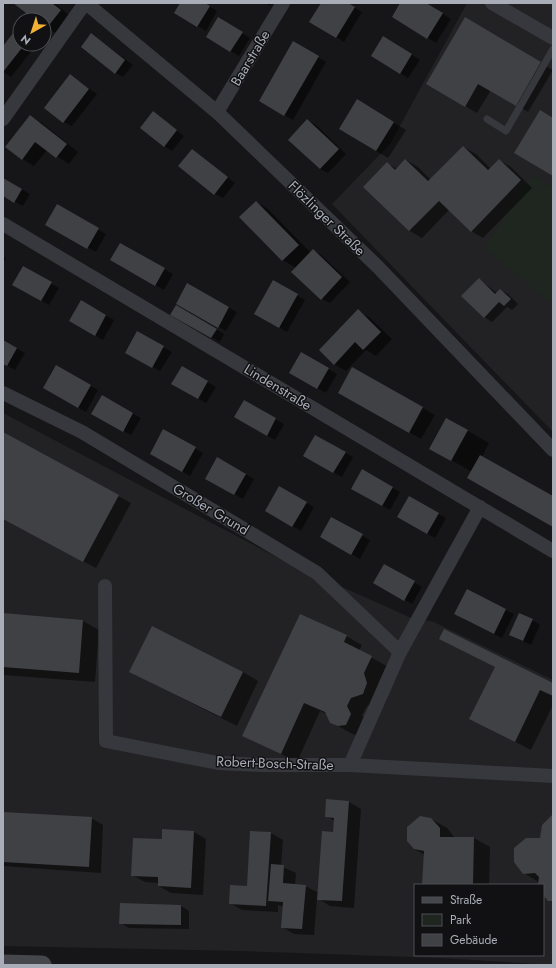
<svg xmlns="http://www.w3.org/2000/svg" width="556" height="968" font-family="Jost,sans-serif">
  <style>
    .built { fill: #222225; fill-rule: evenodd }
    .green { fill: #1e261f }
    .shadow { fill: #0007 }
    .building { fill: #404145 }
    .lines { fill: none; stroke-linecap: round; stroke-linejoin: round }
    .lane { stroke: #37383d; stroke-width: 7 }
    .street { stroke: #37383d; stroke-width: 14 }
    .secondary { stroke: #45474d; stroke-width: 19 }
    .labels { text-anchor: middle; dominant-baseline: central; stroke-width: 3; stroke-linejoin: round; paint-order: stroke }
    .street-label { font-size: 14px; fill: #a8adb8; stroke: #111113 }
  </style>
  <rect width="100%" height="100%" fill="#161618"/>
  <!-- built -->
  <path class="built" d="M467,3H553V432L332,204L390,144Z
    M3,413L280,559L409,617L434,622L553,680V965L440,958L242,951L3,946ZM415,885H543V955H415Z"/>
  <!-- green -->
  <path class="green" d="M533,175L553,189V296L548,301L484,248Z"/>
  <!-- shadow -->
  <path class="shadow" d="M15,3H54L73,18L59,35L44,26V20H37Z
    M181,3H204L217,11L206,31L175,12Z
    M265,3H272L270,6Z
    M323,3H347L362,12L344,42L311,22Z
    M402,3H425L451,19L436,43L393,17Z
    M465,19L553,70L528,112L491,90L477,113L428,84Z
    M227,23L250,38L239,56L207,37Z
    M92,35L133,65L123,77L115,73Z
    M20,37V44H29L34,48L11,77L3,72V47Z
    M392,42L420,60L408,78L400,73Z
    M294,43L326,62L293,120L260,101Z
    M70,76L97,94L72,126L64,122Z
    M370,108L406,130L388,158L340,129Z
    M153,113L184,136L172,151L164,146Z
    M30,116L42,123L78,152L69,164L47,150L34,166L22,159Z
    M307,120L316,125L346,154L328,173L320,169Z
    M463,147L476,154L491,169L499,160L511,167L532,188L483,238L471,231L449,210L422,238L410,231L365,187L388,164L397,169L406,160L418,167L431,180Z
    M192,150L235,183L223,198L215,194Z
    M3,179L30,194L23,206L3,195Z
    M256,202L268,209L311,253L313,250L321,255L350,282L330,303L322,299L296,268L283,260Z
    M57,206L106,234L96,252L47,224Z
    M121,244L173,274L164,290L111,260Z
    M3,256L6,258L3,263Z
    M23,267L59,288L49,305L13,284Z
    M479,279L497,293L500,290L508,294L518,304L512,310L507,307L492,322L484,317Z
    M274,282L305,300L287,332L256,314Z
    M188,285L237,312L226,331L177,304Z
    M81,302L114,320L103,340L70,321Z
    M176,306L224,334L220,342L171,315Z
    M358,311L370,318L392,339L376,356L366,350L346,371L334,364Z
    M138,333L172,352L160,371L127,352Z
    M3,341L25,353L15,370L3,363Z
    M301,353L337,374L326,393L290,373Z
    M56,366L98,390L86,412L44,388Z
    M182,368L216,387L206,403L173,384Z
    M353,368L435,415L421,439L339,392Z
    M102,397L141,418L131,435L93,414Z
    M244,401L284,424L275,440L235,417Z
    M447,419L489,443L482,457L553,497V526L472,472L430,448Z
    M164,430L203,453L190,476L151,453Z
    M3,433L131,503L96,568L3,519Z
    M315,436L353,457L342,477L304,456Z
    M217,458L254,479L243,499L206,478Z
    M362,471L400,492L390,510L352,488Z
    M279,488L314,507L301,531L266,511Z
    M409,497L446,518L435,538L398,517Z
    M332,518L370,540L360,559L321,537Z
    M384,565L422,587L412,604L374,583Z
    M467,590L514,614L502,638L463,619Z
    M3,614L83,621L99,630L95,682L3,675Z
    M532,620L540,625L531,645L510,635Z
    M346,636L362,645L359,651L387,666L379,682L382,692L378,703L367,706L362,715L366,723L362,733L355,735L347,731L331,722L327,714L320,711L297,762L243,735Z
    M441,639L553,684V705L531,750L471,719L496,667Z
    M130,672H243L258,681L237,726Z
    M349,802L361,809L354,908L330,906L317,898L314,935L294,934L282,927L283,907L278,905V912L242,910L230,903L248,887L251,832L271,833L283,840L281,866L296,873L295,885L305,886L319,893L334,833L335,821L326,816Z
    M3,813L91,818L103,825L101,873L3,866Z
    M553,816V902L543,894V885H539L540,883L524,873Z
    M431,819L447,828L455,838H474L490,847L489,885H423L425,855L414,849Z
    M163,830L194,832L206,839L203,895L171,893L159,886V883L145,882L132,875L163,840Z
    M121,904L181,906L189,911V929L129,928L121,923Z"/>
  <!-- building -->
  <path class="building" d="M13,3H52L61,10L46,29L44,27V20H35Z
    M180,3H205L210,6L197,27L174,13Z
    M321,3H348L355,7L336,38L309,22Z
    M400,3H426L443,13L427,39L392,17Z
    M218,17L243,32L230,52L206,37Z
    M465,17L541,62L516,106L478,84L465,107L426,84Z
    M14,32L20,37V44H25L3,72V46Z
    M91,33L125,60L115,74L81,47Z
    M383,36L412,54L400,74L371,56Z
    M293,41L319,56L284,116L259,101Z
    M70,74L89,89L63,123L44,108Z
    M357,99L394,122L376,151L339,129Z
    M540,110L553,118V176L514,153Z
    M153,111L177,130L164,147L140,128Z
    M30,115L67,144L56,158L35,142L22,160L5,147Z
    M307,119L339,149L320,169L288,140Z
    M463,146L488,170L499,159L521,180L471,232L439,201L409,231L363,187L387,162L395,170L405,159L428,181Z
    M192,149L228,177L214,195L178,166Z
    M3,178L22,189L14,203L3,196Z
    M256,201L299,245L282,261L239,217Z
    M57,204L99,228L87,249L45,225Z
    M120,243L165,268L155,286L110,260Z
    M313,249L342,277L321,300L291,272Z
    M23,266L52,282L41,301L12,285Z
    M479,278L495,294L500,289L511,299L504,306L499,302L484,318L461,296Z
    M273,280L298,294L279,328L254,314Z
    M187,283L229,307L218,328L176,304Z
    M81,300L106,315L95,336L69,321Z
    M176,305L217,329L211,338L170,315Z
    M358,309L381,332L363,350L355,342L334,365L319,350Z
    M137,331L164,346L152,368L125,353Z
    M3,340L17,348L7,366L3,364Z
    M301,352L329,368L317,389L289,373Z
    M56,365L91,385L78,408L43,388Z
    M182,366L208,381L198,399L171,384Z
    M352,367L423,407L409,433L338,393Z
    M102,395L133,413L123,432L91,414Z
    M244,400L276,418L267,436L234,417Z
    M446,418L468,430L451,461L429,449Z
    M163,429L196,447L182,472L150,454Z
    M3,432L119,495L83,562L3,519Z
    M315,435L346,452L333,473L303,456Z
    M480,455L553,496V527L467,478Z
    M217,457L246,474L234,495L205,479Z
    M362,469L393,487L382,506L351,489Z
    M279,486L307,502L292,527L265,511Z
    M409,496L439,513L427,534L397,517Z
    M331,517L363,534L351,555L320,537Z
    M384,564L415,581L404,601L373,583Z
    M467,589L506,609L494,634L454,614Z
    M3,613L83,620L79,673L3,667Z
    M519,613L533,619L523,641L509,635Z
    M300,614L347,635L344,642L372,656L364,673L367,683L363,694L351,698L347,706L351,714L346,725L338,726L330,723L325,712L304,703L281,754L242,736Z
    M152,626L243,672L221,717L129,672Z
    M444,629L553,683V696L540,690L515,742L469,719L495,667L439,639Z
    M326,799L349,801L342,901L317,900L322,831L333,832L334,818L325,817Z
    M3,812L92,817L89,867L3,862Z
    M553,814V901H548L543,895V885H538L539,877L535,873L523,874L514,862V848L526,838H540L542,825Z
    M420,816L431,818L440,828V837H474L473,885H422L424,851L414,849L407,841V827Z
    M162,829L194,831L191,888L158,886V877L131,876L133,838L162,839Z
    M250,831L271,832L266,906L229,904L230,885L247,886Z
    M271,864L284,865L283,883L306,885L302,929L281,928L283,902L268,901Z
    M120,903L181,905V925L119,924Z"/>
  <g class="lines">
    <!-- lane -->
    <path class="lane" d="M487,119L506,131L553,49"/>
    <!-- street -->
    <path class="street" d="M86,3L217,112L378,267L553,450
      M492,3L553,38
      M217,112L283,3
      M3,119L85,3
      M3,224L553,551
      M3,393L82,432L317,573L400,652
      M105,586L106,741L218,763L263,765H350L553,776
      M350,765L400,652L480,507"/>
    <!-- secondary -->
    <path class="secondary" d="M3,964L42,965"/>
  </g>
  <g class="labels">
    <!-- street labels -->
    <g class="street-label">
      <text transform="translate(250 58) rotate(-59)">Baarstraße</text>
      <text transform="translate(327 218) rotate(44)">Flözlinger Straße</text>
      <text transform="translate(278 387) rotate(31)">Lindenstraße</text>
      <text transform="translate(211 509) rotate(31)">Großer Grund</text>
      <text transform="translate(275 763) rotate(2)">Robert-Bosch-Straße</text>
    </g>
  </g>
  <!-- border -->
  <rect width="556" height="968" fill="none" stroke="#a8adb8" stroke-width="8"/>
  <!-- legend -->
  <rect x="414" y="884" width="130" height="72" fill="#111113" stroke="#4d4f55"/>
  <rect x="422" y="897" width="20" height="6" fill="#45474d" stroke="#4d4f55"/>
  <text x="450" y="904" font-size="12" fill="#a8adb8">Straße</text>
  <rect x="422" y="914" width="20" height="12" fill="#1e261f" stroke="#4d4f55"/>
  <text x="450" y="924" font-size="12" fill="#a8adb8">Park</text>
  <rect x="422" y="934" width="20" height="12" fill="#404145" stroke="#4d4f55"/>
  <text x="450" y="944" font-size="12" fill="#a8adb8">Gebäude</text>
  <!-- north arrow -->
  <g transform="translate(32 32) rotate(219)"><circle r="19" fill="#111113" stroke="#4d4f55"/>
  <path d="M0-3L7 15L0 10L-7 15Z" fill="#f2b134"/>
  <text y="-6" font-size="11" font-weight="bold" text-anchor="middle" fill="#a8adb8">N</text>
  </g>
</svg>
